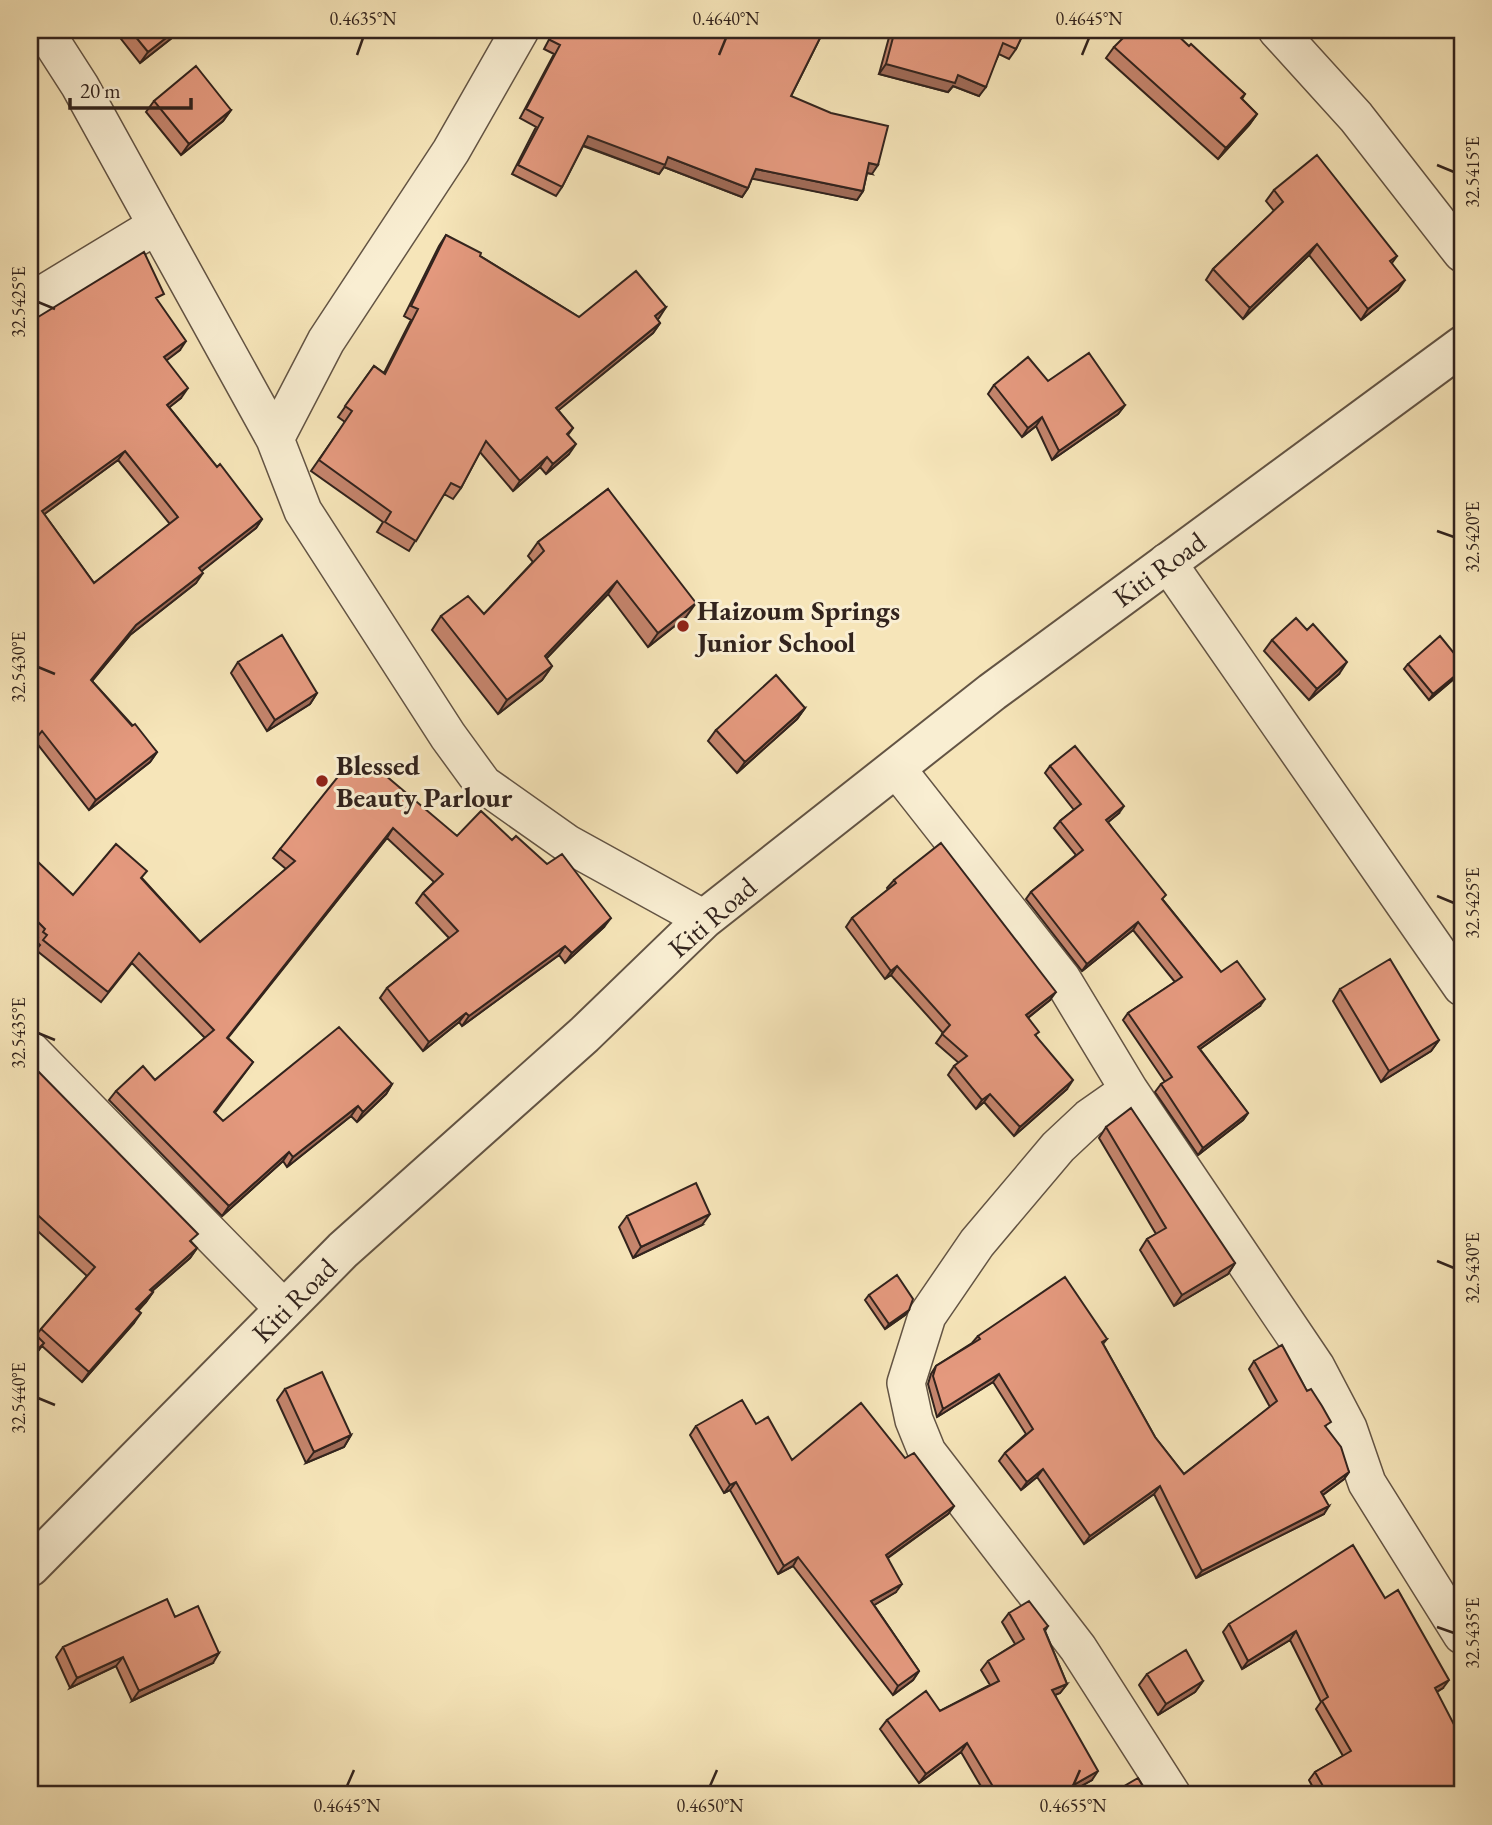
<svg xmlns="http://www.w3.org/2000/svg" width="1492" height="1825" font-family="'EB Garamond',serif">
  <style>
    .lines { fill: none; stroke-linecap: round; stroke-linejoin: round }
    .minor-casing { stroke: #635444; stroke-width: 40 }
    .tertiary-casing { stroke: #635444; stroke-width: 42 }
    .minor { stroke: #f9eed2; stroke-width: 37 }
    .tertiary { stroke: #f9eed2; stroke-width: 38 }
    .wall { fill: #c4846c; stroke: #32231d; stroke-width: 2; fill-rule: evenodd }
    .shaded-wall { fill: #a06b58; stroke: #32231d; stroke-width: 2 }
    .building { fill: #e4997e; stroke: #32231d; stroke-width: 2; fill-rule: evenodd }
    .ticks { fill: none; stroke: #32231d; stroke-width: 2.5 }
    .poi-dot { fill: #8f2418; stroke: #f9eed2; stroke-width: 2.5 }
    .labels { text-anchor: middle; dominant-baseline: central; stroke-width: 6; stroke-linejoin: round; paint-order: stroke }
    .street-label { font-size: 28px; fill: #32231d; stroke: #f9eed2 }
    .poi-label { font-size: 28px; font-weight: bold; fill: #32231d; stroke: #f9eed2; text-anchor: start }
    .neatline { fill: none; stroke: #32231d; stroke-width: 2.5 }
    .ticks-label { font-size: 18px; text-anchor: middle; fill: #32231d }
  </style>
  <rect width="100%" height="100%" fill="#f6e5b9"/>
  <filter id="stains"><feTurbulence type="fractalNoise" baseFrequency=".00286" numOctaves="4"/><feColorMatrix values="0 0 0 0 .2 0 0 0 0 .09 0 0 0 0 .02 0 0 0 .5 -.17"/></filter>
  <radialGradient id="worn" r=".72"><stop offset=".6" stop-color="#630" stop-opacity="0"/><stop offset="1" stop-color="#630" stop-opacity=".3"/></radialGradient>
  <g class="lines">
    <defs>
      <path id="minor" d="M44,30L80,86L275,439L303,511L448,736L483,784L568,844L704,919
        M1277,30L1356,117L1462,253
        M30,302L157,225
        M275,439L326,341L451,151L520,30
        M1167,562L1462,987
        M896,768L1062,979L1129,1090L1089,1118L1058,1147L977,1243L927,1316L906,1383L914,1420L927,1452L1078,1648L1172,1795
        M30,1050L284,1309
        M1129,1090L1316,1367L1348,1428L1367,1483L1462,1635"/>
      <path id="tertiary" d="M30,1567L343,1250L584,1035L704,919L992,692L1462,346"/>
    </defs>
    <!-- minor casing -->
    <use href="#minor" class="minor-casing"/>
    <!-- tertiary casing -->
    <use href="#tertiary" class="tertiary-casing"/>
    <!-- minor -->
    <use href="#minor" class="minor"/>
    <!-- tertiary -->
    <use href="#tertiary" class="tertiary"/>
  </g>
  <!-- wall -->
  <path class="wall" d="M114,30H182L140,63Z
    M554,30H824L791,96L872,174L867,173L863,191L857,200L752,178L748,188L742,197L664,167L659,174L583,146L562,187L556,196L512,174L536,127L520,118L554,54L544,49Z
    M891,30H975L982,32L983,30H1025L1016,49L1009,59L999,54L979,96L953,86L948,92L879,74Z
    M1189,46L1245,94L1242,99L1257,114L1249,125L1218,159L1106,58L1114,47Z
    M154,101L231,110L223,121L181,155L146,112Z
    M1274,190L1397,256L1392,263L1398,290L1361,320L1309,255L1243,319L1206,280L1213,269L1274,211L1266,201Z
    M446,235L579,317L666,307L657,319L660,323L653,333L558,410L573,428L568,435L569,454L546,474L540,467L513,491L480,452L461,488L453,499L444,494L409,551L377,532L383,522L311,471L345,422L338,417L374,366L384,373L411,320L404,316L439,246Z
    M158,302L180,350L166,360L181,398L169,407L217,467L262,519L256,528L201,571L196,583L130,635L92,681L157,752L150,762L89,810L35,741L30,748V322ZM118,460L170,524L94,583L44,514Z
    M1048,381L1125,405L1118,414L1052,460L1036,426L1022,437L988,394L994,385Z
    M608,489L686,617L648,647L608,594L546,659L552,666L542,680L498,714L432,630L441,616L484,614L533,562L528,556L538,542Z
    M1272,640L1339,674L1309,700L1264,651Z
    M238,662L317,693L310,704L267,731L231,673Z
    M1462,663V672L1429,700L1404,669L1408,664Z
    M805,708L797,719L737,773L708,741L716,730Z
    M1050,766L1119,813L1108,822L1163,900L1221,972L1260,1006L1200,1049L1248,1113L1243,1120L1198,1155L1155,1092L1161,1084L1165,1082L1123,1020L1128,1013L1175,982L1133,930L1082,971L1026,899L1031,892L1076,855L1054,828L1060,821L1074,810L1045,773Z
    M375,775L457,836L604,927L565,963L559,955L462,1026L459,1022L423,1051L380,998L387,988L449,938L416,903L423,893L434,882L387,838L228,1038L253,1062L215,1113L223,1121L392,1084L386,1094L357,1122L351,1116L287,1167L283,1161L222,1216L109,1100L116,1091L155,1080L205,1038L132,963L101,1002L36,950L40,945L36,941L38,938L30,930V859L35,865L73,895L142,878L200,942L286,869L273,858L280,849Z
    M894,880L1050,1000L1028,1018L1036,1036L1067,1089L1014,1136L984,1102L976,1109L948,1075L954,1066L959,1063L936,1043L943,1033L891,975L885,979L846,927L852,918L888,890L887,888Z
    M1340,989L1439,1040L1431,1051L1381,1082L1333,1001Z
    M30,1063L197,1248L190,1258L152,1291L153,1292L146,1302L138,1311L134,1323L82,1382L42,1346L30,1361V1329L36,1335L87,1276L30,1224Z
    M1106,1127L1235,1263L1228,1274L1174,1306L1140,1250L1147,1239L1156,1234L1099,1138Z
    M627,1216L702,1225L633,1258L619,1227Z
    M869,1295L909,1310L905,1315L885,1329L865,1300Z
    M978,1336L1107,1339L1103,1344L1155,1437L1184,1474L1270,1407L1249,1369L1254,1361L1326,1428L1349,1472L1344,1479L1323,1495L1324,1514L1196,1578L1154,1494L1084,1544L1037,1477L1021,1490L999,1461L1005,1453L1026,1434L993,1382L937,1417L928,1384L931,1374L936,1366L972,1343Z
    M285,1389L351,1435L344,1447L306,1463L277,1400Z
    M756,1424L792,1460L905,1458L954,1506L948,1514L888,1558L896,1592L874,1605L919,1671L913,1680L893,1695L793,1566L778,1574L730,1490L724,1493L690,1435L696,1426Z
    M1385,1598L1443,1688L1437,1692L1462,1795H1317L1309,1780L1315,1772L1343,1756L1316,1709L1321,1702L1290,1640L1242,1669L1223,1632L1229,1624Z
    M1009,1613L1048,1626L1045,1631L1067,1684L1060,1693L1055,1695L1092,1780L1065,1795H986L961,1752L919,1783L880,1729L887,1720L940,1711L990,1685L981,1670L988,1661L1015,1644L1002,1622Z
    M175,1617L213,1663L132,1701L116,1666L70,1688L56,1657L63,1647Z
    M1147,1674L1203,1681L1195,1692L1158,1715L1139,1685Z"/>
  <!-- shaded-wall -->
  <path class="shaded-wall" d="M176,30H182L140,63L148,52Z
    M886,64L958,75L986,87L979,96L953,86L948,92L879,74Z
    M231,110L223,121L181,155L189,144Z
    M1257,114L1249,125L1218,159L1226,148Z
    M588,136L668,157L748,188L742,197L664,167L659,174L582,145Z
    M869,163L878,165L872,174L863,172Z
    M756,169L863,191L857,200L749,178Z
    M1317,244L1309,255L1243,319L1250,308Z
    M1405,280L1398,290L1361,320L1368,309Z
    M666,307L659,318L648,327L655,316Z
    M660,323L653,333L549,418L556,408Z
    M186,341L180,350L158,367L164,357Z
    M188,388L181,398L161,414L167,405Z
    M1125,405L1118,414L1052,460L1059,451Z
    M1042,417L1036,426L1022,437L1028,428Z
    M576,444L569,454L546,474L553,464Z
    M125,451L118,460L35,521L42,511Z
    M547,457L540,467L513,491L520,481Z
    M262,519L256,528L193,578L199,568Z
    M203,573L196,583L130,635L85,689L136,625Z
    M617,581L608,594L535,670L545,656Z
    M696,603L686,617L648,647L658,633Z
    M1347,662L1339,674L1309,700L1317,689Z
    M552,666L542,680L498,714L507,700Z
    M1462,670V672L1429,700L1433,694Z
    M317,693L310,704L267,731L275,720Z
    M805,708L797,719L737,773L745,762Z
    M157,752L150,762L89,810L96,800Z
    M1124,806L1119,813L1101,828L1106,820Z
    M393,828L387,838L220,1047L227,1038Z
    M611,918L604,927L565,963L572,953Z
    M1138,922L1133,930L1082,971L1087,964Z
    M565,946L559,955L462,1026L469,1016Z
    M897,966L891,975L885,979L891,971Z
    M1056,992L1050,1000L1020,1024L1026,1015Z
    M1265,999L1260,1006L1193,1054L1198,1047Z
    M466,1013L459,1022L423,1051L429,1042Z
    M1439,1040L1431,1051L1381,1082L1389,1071Z
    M1073,1080L1067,1089L1014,1136L1020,1127Z
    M392,1084L386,1094L357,1122L363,1112Z
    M990,1094L984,1102L976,1109L982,1100Z
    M358,1106L351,1116L287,1167L293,1157Z
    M1248,1113L1243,1120L1198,1155L1203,1148Z
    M289,1152L283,1161L222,1216L229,1206Z
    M710,1214L702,1225L633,1258L641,1247Z
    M197,1248L190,1258L143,1299L150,1290Z
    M1235,1263L1228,1274L1174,1306L1182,1295Z
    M153,1292L146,1302L129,1319L136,1309Z
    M909,1310L905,1315L885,1329L889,1324Z
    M141,1313L134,1323L82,1382L89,1372Z
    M44,1343L36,1354L30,1361V1357Z
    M999,1374L993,1382L937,1417L943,1409Z
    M351,1435L344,1447L306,1463L314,1452Z
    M1043,1469L1037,1477L1021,1490L1027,1482Z
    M1349,1472L1344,1479L1316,1500L1321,1492Z
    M736,1482L730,1490L724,1493L730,1485Z
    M1160,1486L1154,1494L1084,1544L1090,1536Z
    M954,1506L948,1514L880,1563L886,1555Z
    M1329,1506L1324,1514L1196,1578L1202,1571Z
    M798,1557L793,1566L778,1574L784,1566Z
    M902,1584L896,1592L866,1610L871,1601Z
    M1296,1631L1290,1640L1242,1669L1248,1661Z
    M219,1653L213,1663L132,1701L139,1691Z
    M123,1657L116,1666L70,1688L77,1678Z
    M919,1671L913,1680L893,1695L898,1686Z
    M1449,1680L1443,1688L1429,1696L1435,1688Z
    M1203,1681L1195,1692L1158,1715L1166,1704Z
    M1067,1684L1060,1693L1045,1699L1052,1690Z
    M967,1743L961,1752L919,1783L926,1774Z
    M1098,1771L1092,1780L1065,1795H1056Z"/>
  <!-- building -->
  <path class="building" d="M130,30H176L148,52Z
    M556,30H824L791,96L831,113L888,126L878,165L869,163L863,191L756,169L748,188L668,157L665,165L588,136L562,187L518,165L543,118L526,109L560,45L550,40Z
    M895,30H975L984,32L985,30H1025L1016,49L1003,43L986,87L958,75L955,83L886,64Z
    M1131,30H1172L1189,46L1191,44L1245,94L1241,98L1257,114L1226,148L1114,47Z
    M196,66L231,110L189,144L154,101Z
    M1317,155L1397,256L1390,261L1405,280L1368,309L1317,244L1250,308L1213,269L1283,202L1274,190Z
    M446,235L481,253L480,256L579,317L636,271L666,307L655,316L660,323L556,408L573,428L567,434L576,444L553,464L547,457L520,481L486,441L461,488L451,483L416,541L385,522L391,512L319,460L352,411L345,406L374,366L385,374L418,309L411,306Z
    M144,252L164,294L156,298L186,341L164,357L188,388L167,405L217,467L220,464L262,519L199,568L203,573L136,625L91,680L132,726L135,724L157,752L96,800L42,731L33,742L30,739V322ZM125,451L178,517L94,583L42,511Z
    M1089,353L1125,405L1059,451L1042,417L1028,428L994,385L1028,357L1048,381Z
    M608,489L696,603L658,633L617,581L545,656L552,666L507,700L441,616L468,596L484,614L544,551L538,542Z
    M1296,618L1307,630L1313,624L1347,662L1317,689L1272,640Z
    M282,635L317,693L275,720L238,662Z
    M1440,636L1462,663V670L1433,694L1408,664Z
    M776,675L805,708L745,762L716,730Z
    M1075,746L1124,806L1106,820L1166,895L1162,899L1221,972L1237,961L1265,999L1198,1047L1248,1113L1203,1148L1161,1084L1172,1077L1128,1013L1182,977L1138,922L1087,964L1031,892L1083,850L1060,821L1081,804L1050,766Z
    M353,758L375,775L379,770L457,836L481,811L512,840L516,836L547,864L562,854L611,918L572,953L565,946L469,1016L466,1013L429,1042L387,988L458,931L423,893L443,874L393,828L227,1038L253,1062L214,1112L223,1121L339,1027L392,1084L363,1112L358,1106L293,1157L289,1152L229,1206L116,1091L143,1066L155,1080L214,1030L139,953L108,992L43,940L47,935L43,932L45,929L30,914V859L35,865L38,862L73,895L116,844L147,871L141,878L200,942L295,861L280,849Z
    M941,843L1056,992L1026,1015L1039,1032L1035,1035L1073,1080L1020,1127L990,1094L982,1100L954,1066L967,1056L942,1034L950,1025L897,966L891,971L852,918L896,883L894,880Z
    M1390,959L1439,1040L1389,1071L1340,989Z
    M30,1063L198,1234L190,1241L197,1248L150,1290L153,1292L136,1309L141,1313L89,1372L41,1329L95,1267L30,1208Z
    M1131,1108L1235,1263L1182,1295L1147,1239L1166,1228L1106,1127Z
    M696,1183L710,1214L641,1247L627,1216Z
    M897,1275L913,1299L909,1310L889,1324L869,1295Z
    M1065,1277L1107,1339L1102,1342L1155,1437L1184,1474L1277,1401L1254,1361L1282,1345L1307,1391L1311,1389L1322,1406L1331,1422L1325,1426L1341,1447L1349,1472L1321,1492L1329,1506L1202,1571L1160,1486L1090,1536L1043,1469L1027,1482L1005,1453L1033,1429L999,1374L943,1409L933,1376L936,1366L980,1339L978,1336Z
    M30,1329L44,1343L30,1357Z
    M322,1372L351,1435L314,1452L285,1389Z
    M742,1400L756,1424L768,1417L792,1460L861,1403L905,1458L914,1453L954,1506L886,1555L902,1584L871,1601L919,1671L898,1686L798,1557L784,1566L736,1482L730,1485L696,1426Z
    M1353,1545L1385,1598L1398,1590L1449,1680L1435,1688L1462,1740V1795H1328L1315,1772L1351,1751L1322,1701L1328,1697L1296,1631L1248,1661L1229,1624Z
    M167,1599L175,1617L198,1606L219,1653L139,1691L123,1657L77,1678L63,1647Z
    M1029,1601L1048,1626L1044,1629L1067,1684L1052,1690L1098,1771L1056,1795H998L967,1743L926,1774L887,1720L926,1691L940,1711L999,1681L988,1661L1024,1639L1009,1613Z
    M1186,1650L1203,1681L1166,1704L1147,1674Z
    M1138,1778L1148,1795H1109Z"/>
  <!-- ticks -->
  <path class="ticks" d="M357,55L363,38M719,55L726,38M1082,55L1089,38M1437,165L1454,172M38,302L55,309M1437,531L1454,537M38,667L55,674M1437,896L1454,903M38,1033L55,1040M1437,1261L1454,1268M38,1398L55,1405M1437,1627L1454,1633M347,1786L354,1770M710,1786L717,1770M1073,1786L1080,1770"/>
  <!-- markers -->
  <g class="poi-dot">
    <circle cx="683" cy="626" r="7"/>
    <circle cx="322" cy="781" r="7"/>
  </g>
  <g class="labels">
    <!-- street labels -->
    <g class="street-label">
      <text transform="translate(1159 569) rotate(-36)">Kiti Road</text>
      <text transform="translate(712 917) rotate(-41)">Kiti Road</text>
      <text transform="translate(294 1300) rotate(-45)">Kiti Road</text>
    </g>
    <!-- poi labels -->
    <g class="poi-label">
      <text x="697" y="610">Haizoum Springs<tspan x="697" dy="32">Junior School</tspan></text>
      <text x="336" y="765">Blessed<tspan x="336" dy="32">Beauty Parlour</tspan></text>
    </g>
  </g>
  <!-- margin -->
  <rect width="1492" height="1825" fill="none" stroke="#f6e5b9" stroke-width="77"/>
  <!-- scale -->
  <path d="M70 98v10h121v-10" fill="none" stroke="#32231d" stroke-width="3.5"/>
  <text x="80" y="98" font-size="21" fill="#32231d" stroke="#f9eed2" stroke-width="5" paint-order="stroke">20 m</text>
  <rect x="38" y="38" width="1416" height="1748" class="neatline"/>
  <g class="ticks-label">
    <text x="363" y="25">0.4635°N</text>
    <text x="726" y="25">0.4640°N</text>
    <text x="1089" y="25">0.4645°N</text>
    <text transform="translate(1473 172) rotate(-90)" y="6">32.5415°E</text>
    <text transform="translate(19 302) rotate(-90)" y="6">32.5425°E</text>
    <text transform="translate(1473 537) rotate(-90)" y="6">32.5420°E</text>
    <text transform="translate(19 667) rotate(-90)" y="6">32.5430°E</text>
    <text transform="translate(1473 903) rotate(-90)" y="6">32.5425°E</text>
    <text transform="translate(19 1033) rotate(-90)" y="6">32.5435°E</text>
    <text transform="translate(1473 1268) rotate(-90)" y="6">32.5430°E</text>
    <text transform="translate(19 1398) rotate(-90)" y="6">32.5440°E</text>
    <text transform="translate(1473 1633) rotate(-90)" y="6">32.5435°E</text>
    <text x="347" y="1812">0.4645°N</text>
    <text x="710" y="1812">0.4650°N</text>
    <text x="1073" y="1812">0.4655°N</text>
  </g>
  <rect width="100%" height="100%" filter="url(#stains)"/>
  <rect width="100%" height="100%" fill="url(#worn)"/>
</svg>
